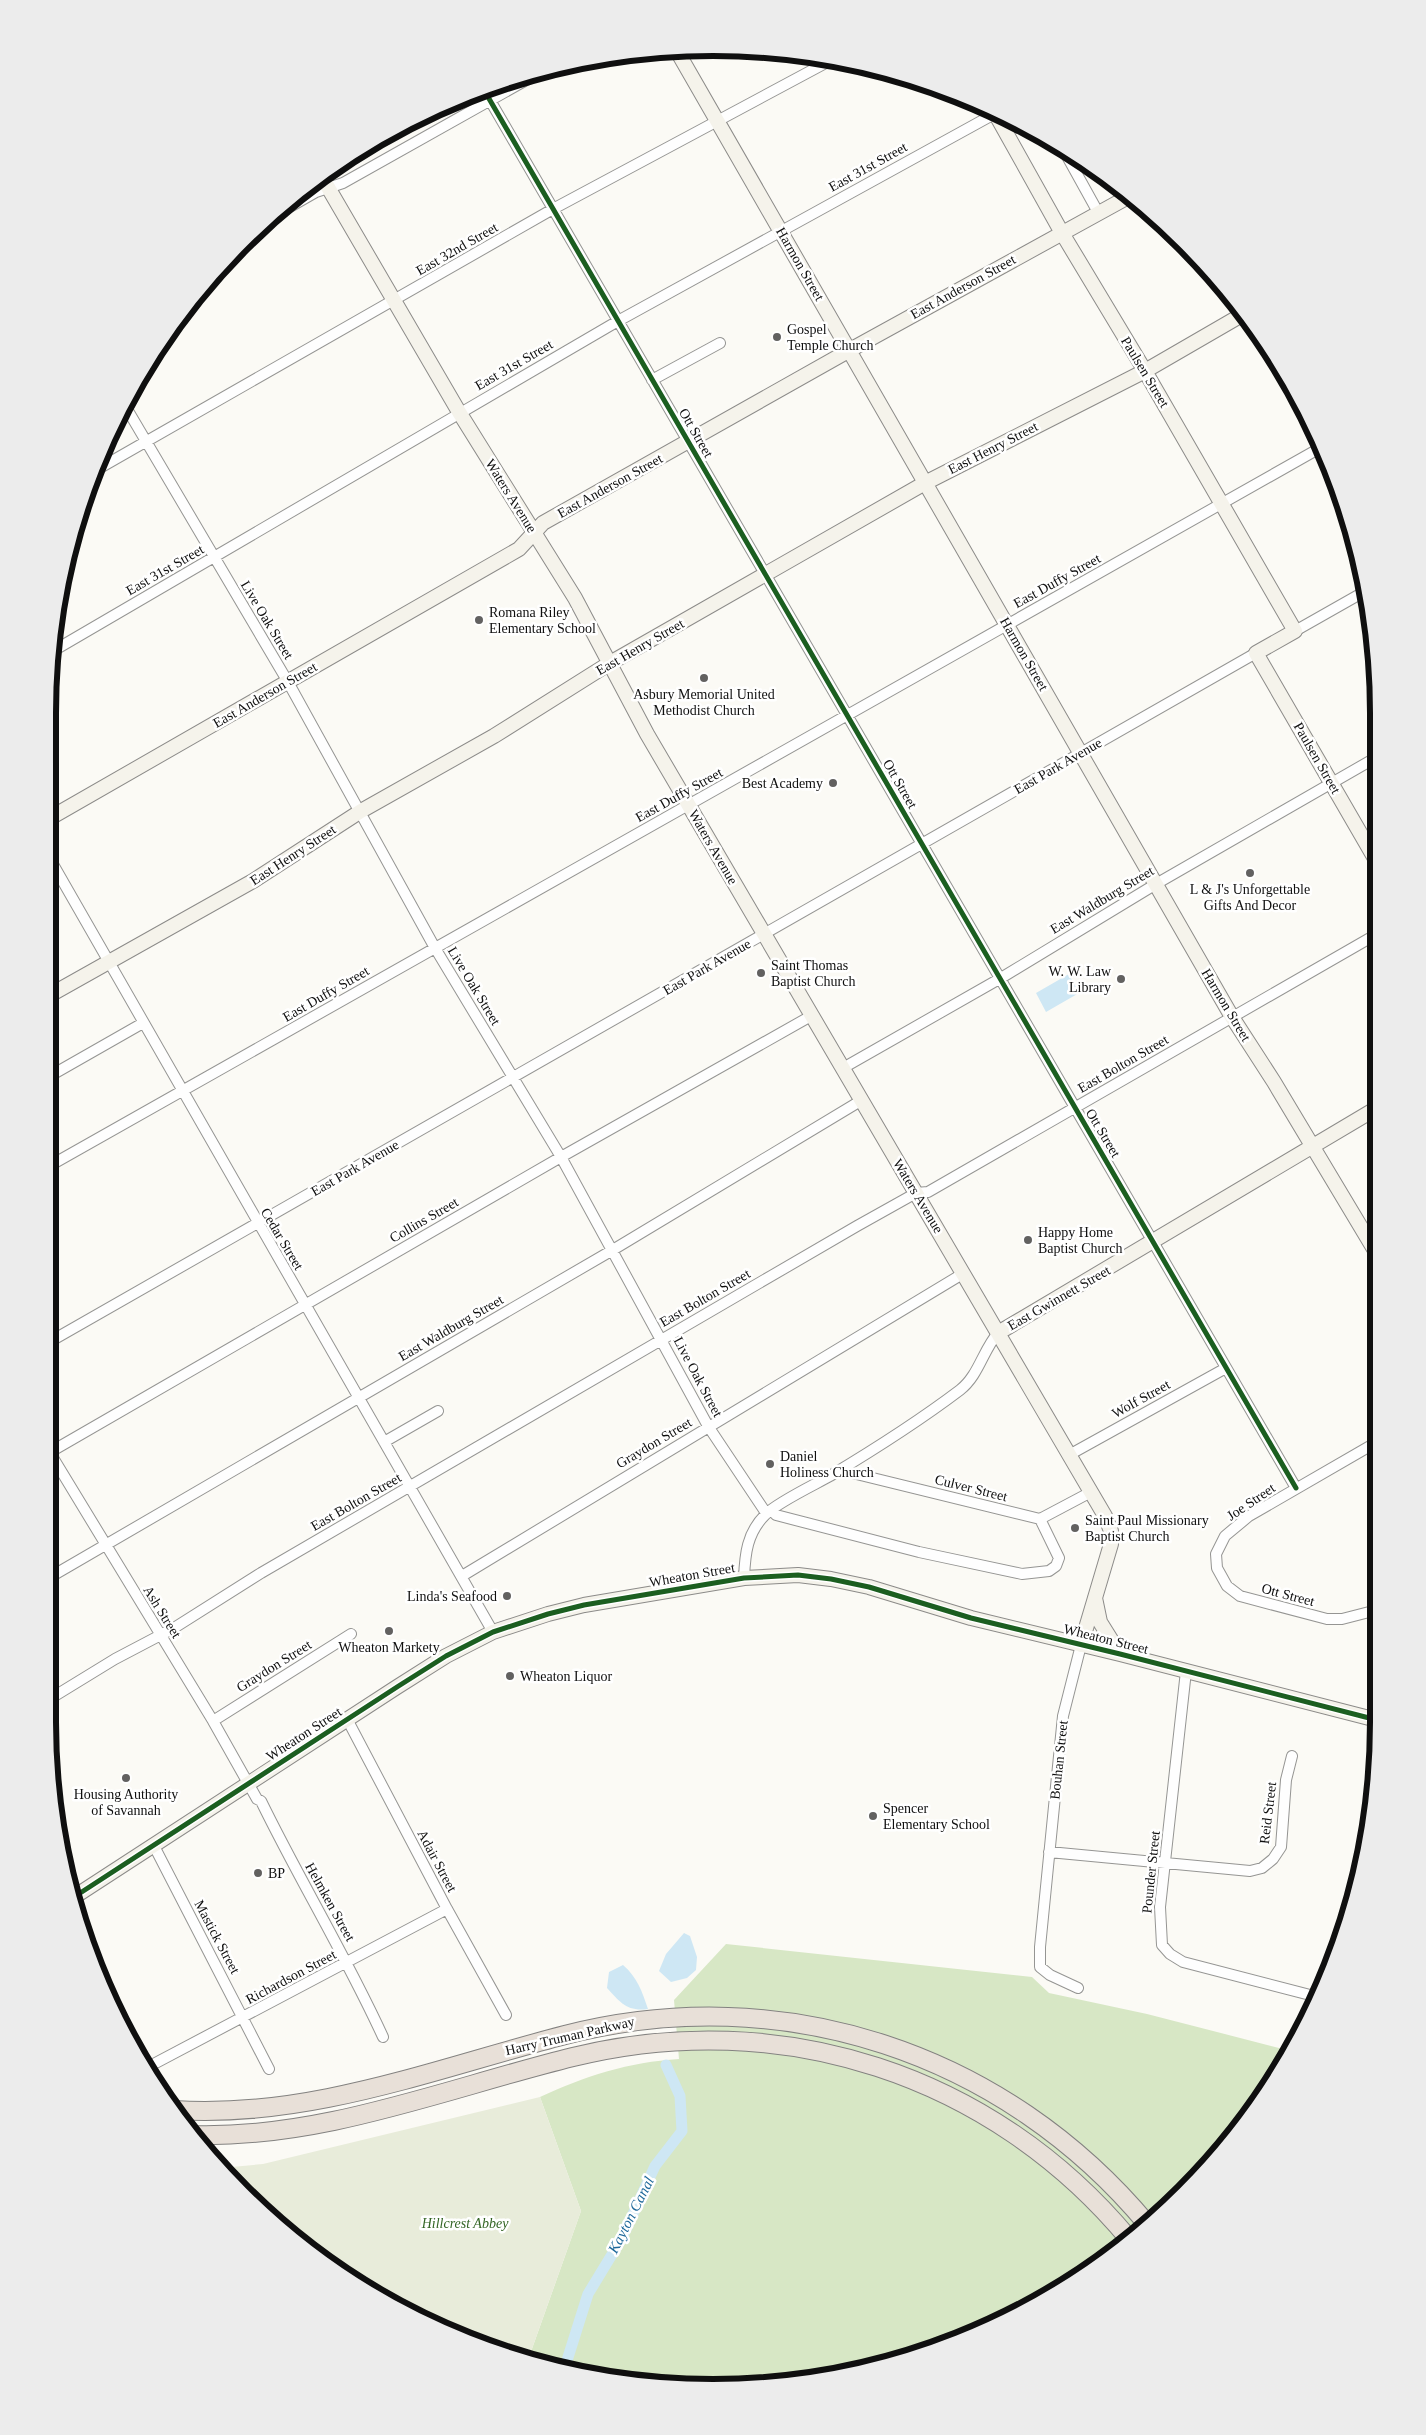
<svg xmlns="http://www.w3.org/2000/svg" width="1426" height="2435" font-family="Georgia,serif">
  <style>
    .forest { fill: #d7e7c5 }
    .cemetery { fill: #e8ecda }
    .water { fill: #cee7f4 }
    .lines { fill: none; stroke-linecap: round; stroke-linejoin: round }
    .canal { stroke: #cee7f4; stroke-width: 11 }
    .street-casing { stroke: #959593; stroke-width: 12 }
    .secondary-casing { stroke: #8c8b89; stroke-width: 16 }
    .highway-casing { stroke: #838280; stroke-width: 20 }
    .street { stroke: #fefefe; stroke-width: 10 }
    .secondary { stroke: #f5f3eb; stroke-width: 14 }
    .highway { stroke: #e8e0d8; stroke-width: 18 }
    .cycleway-casing { stroke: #fff; stroke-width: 8 }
    .cycleway { stroke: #1b5e20; stroke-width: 5 }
    .poi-dot { fill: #626160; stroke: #fff; stroke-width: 2 }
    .labels { text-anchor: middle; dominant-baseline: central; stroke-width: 5; stroke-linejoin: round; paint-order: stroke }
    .street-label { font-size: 14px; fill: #0f0f0f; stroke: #fff }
    .poi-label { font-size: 14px; fill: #0f0f0f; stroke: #fff; text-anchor: start }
    .park-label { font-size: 14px; font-style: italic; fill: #326423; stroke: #fff }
    .water-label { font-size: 15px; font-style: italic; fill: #1f699b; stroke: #fff }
    .rim { fill: none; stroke: #0f0f0f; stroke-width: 6 }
  </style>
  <rect width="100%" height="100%" fill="#fbfaf5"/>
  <!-- forest -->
  <path class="forest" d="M726,1944L1032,1977L1049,1993L1147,2014L1287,2050L1266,2091L1152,2223L1046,2298L967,2337L843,2375L756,2386L626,2382L540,2365L528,2360L581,2211L540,2097C585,2076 629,2062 679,2059L674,2000Z"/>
  <!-- cemetery -->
  <path class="cemetery" d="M540,2097L581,2211L528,2360L419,2319L343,2275L243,2193L221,2168L263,2164Z"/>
  <!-- water -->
  <path class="water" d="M1069,974L1079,993L1046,1012L1036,993Z
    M684,1933L690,1936L697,1957L696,1970L687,1978L671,1982L659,1971L666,1954Z
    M623,1965C637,1977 642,1991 648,2009C627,2012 620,2002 607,1988L609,1972Z"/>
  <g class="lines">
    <!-- canal -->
    <path class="canal" d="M564,2370L588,2294L622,2238L655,2166L682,2131L680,2096L666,2065"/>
    <defs>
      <path id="street" d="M484,90L1296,1488
        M1063,149L1099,214
        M274,216L316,192L343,183L537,74
        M652,380L720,343
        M127,409L288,682L435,948L561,1157L708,1426L766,1513
        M98,469L553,209L833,59
        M1295,631L1362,593
        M53,651L618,321L996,113
        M50,859L493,1632
        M843,1068L1001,978L1156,884L1377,757
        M50,1076L143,1023
        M51,1165L1320,448
        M51,1341L1256,653
        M384,1442L438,1411
        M1377,1442L1249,1516L1225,1536L1216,1554L1217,1568L1227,1586L1240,1596L1327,1619H1342L1377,1610
        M52,1451L561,1157L811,1016
        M1069,1455L1226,1368
        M52,1456L213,1721L257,1799L261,1801C300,1881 346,1956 383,2037
        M840,1470L1040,1519L1091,1492
        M771,1510L776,1515L919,1552L1022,1574L1049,1571L1056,1566L1059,1558L1040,1519
        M52,1576L611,1251L862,1100
        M462,1576L964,1273
        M744,1578C745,1554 747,1533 765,1515C776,1503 814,1485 830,1476C875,1449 919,1421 960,1390C979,1375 983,1350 998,1333
        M1186,1671L1160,1907L1162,1945L1170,1954L1183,1962L1314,1996
        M53,1697L115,1659L174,1628L261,1573L857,1226L916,1193L928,1192L1377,934
        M347,1719L447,1909L506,2015
        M213,1721L351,1634
        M153,1844L269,2069
        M1049,1852L1250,1871L1262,1868L1273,1859L1281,1847L1286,1780L1292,1756
        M1078,1988L1050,1975L1040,1967V1947L1063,1716L1081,1645
        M148,2067L447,1909"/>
      <path id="secondary" d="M677,51L1232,1017L1274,1082L1377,1254
        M995,113L1062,233L1145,371L1295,631L1256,653L1377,862
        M322,177L459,412L575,598L647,734L1105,1516L1111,1531V1544L1081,1645
        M50,818L519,549L543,523L850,350L1128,197
        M50,995L253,881L361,811L494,736L610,663L925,483L1145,371L1240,316
        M998,1333L1377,1108
        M1095,1598L1100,1622L1120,1654
        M74,1897L397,1687L446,1656L493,1632L548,1614L584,1605L744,1578L798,1575L831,1579L869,1587L971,1618L1120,1654L1377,1720"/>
      <path id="highway" d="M174,2110C309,2119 437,2068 565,2035C783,1979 1005,2053 1148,2225
        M192,2135C323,2139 447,2088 573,2057C780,2006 992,2074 1129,2239"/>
    </defs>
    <!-- street casing -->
    <use href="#street" class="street-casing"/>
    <!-- secondary casing -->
    <use href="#secondary" class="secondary-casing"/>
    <!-- highway casing -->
    <use href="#highway" class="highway-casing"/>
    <!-- street -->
    <use href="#street" class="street"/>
    <!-- secondary -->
    <use href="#secondary" class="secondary"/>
    <!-- highway -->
    <use href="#highway" class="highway"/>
    <defs>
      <path id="cycleway" d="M484,90L1296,1488
        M74,1897L397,1687L446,1656L493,1632L548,1614L584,1605L744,1578L798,1575L831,1579L869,1587L971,1618L1120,1654L1377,1720"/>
    </defs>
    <!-- cycleway casing -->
    <use href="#cycleway" class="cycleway-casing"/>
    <!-- cycleway -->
    <use href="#cycleway" class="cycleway"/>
  </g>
  <!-- markers -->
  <g class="poi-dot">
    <circle cx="777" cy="337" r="5"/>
    <circle cx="479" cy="620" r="5"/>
    <circle cx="704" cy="678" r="5"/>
    <circle cx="833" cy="783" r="5"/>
    <circle cx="1250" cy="873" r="5"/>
    <circle cx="761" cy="973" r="5"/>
    <circle cx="1121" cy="979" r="5"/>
    <circle cx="1028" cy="1240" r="5"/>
    <circle cx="770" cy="1464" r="5"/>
    <circle cx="1075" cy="1528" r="5"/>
    <circle cx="507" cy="1596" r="5"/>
    <circle cx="389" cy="1631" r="5"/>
    <circle cx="510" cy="1676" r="5"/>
    <circle cx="126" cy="1778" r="5"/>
    <circle cx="873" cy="1816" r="5"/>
    <circle cx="258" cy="1873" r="5"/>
  </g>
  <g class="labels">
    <!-- street labels -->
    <g class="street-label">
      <text transform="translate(868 167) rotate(-29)">East 31st Street</text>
      <text transform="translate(457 249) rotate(-30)">East 32nd Street</text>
      <text transform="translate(800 264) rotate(60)">Harmon Street</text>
      <text transform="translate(963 287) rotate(-29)">East Anderson Street</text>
      <text transform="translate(514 365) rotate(-30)">East 31st Street</text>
      <text transform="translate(1145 372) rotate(59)">Paulsen Street</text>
      <text transform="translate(696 433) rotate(60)">Ott Street</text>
      <text transform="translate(993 448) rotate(-27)">East Henry Street</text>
      <text transform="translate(610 486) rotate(-29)">East Anderson Street</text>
      <text transform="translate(511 496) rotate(58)">Waters Avenue</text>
      <text transform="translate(165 570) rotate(-30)">East 31st Street</text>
      <text transform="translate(1057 581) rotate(-29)">East Duffy Street</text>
      <text transform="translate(267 620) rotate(59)">Live Oak Street</text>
      <text transform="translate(640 647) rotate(-30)">East Henry Street</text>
      <text transform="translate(1024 654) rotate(60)">Harmon Street</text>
      <text transform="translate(265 695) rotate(-30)">East Anderson Street</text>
      <text transform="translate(1317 758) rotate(60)">Paulsen Street</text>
      <text transform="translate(1058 766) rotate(-30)">East Park Avenue</text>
      <text transform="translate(900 784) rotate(60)">Ott Street</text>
      <text transform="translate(679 795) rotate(-29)">East Duffy Street</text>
      <text transform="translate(713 847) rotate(60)">Waters Avenue</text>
      <text transform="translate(293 855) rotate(-33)">East Henry Street</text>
      <text transform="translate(1102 900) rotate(-31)">East Waldburg Street</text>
      <text transform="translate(707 967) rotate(-30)">East Park Avenue</text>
      <text transform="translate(474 986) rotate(59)">Live Oak Street</text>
      <text transform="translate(326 994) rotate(-30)">East Duffy Street</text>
      <text transform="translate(1226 1005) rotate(59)">Harmon Street</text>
      <text transform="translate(1123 1064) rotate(-30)">East Bolton Street</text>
      <text transform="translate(1103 1133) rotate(59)">Ott Street</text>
      <text transform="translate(355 1168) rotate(-30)">East Park Avenue</text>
      <text transform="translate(918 1196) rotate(59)">Waters Avenue</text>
      <text transform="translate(424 1220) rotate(-30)">Collins Street</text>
      <text transform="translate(282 1239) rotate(59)">Cedar Street</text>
      <text transform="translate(705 1298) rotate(-30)">East Bolton Street</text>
      <text transform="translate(1059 1298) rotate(-30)">East Gwinnett Street</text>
      <text transform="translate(451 1328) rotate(-30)">East Waldburg Street</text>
      <text transform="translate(698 1377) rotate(62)">Live Oak Street</text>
      <text transform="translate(1141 1399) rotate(-29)">Wolf Street</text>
      <text transform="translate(654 1443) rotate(-31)">Graydon Street</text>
      <text transform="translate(971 1488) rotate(14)">Culver Street</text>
      <text transform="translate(356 1502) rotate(-30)">East Bolton Street</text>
      <text transform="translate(1251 1502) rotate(-34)">Joe Street</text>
      <text transform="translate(692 1575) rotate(-10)">Wheaton Street</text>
      <text transform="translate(1288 1595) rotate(15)">Ott Street</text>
      <text transform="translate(162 1612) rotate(58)">Ash Street</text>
      <text transform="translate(1106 1639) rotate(14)">Wheaton Street</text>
      <text transform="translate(274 1666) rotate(-32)">Graydon Street</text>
      <text transform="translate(304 1734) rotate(-33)">Wheaton Street</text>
      <text transform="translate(1059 1760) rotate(-84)">Bouhan Street</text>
      <text transform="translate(1268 1813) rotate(-83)">Reid Street</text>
      <text transform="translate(437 1861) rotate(62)">Adair Street</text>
      <text transform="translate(1151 1872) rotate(-84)">Pounder Street</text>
      <text transform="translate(330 1902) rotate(61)">Helmken Street</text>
      <text transform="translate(217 1937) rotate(62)">Mastick Street</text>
      <text transform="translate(291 1977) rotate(-28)">Richardson Street</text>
      <text transform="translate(570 2036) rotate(-13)">Harry Truman Parkway</text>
    </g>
    <!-- poi labels -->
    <g class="poi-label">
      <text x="787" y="329">Gospel<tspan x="787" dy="16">Temple Church</tspan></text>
      <text x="489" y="612">Romana Riley<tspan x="489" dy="16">Elementary School</tspan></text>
      <text x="704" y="694" text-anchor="middle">Asbury Memorial United<tspan x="704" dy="16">Methodist Church</tspan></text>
      <text x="823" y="783" text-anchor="end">Best Academy</text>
      <text x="1250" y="889" text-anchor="middle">L &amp; J's Unforgettable<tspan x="1250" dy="16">Gifts And Decor</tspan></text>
      <text x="771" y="965">Saint Thomas<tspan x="771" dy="16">Baptist Church</tspan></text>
      <text x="1111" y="971" text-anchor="end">W. W. Law<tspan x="1111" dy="16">Library</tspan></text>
      <text x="1038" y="1232">Happy Home<tspan x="1038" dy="16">Baptist Church</tspan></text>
      <text x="780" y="1456">Daniel<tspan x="780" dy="16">Holiness Church</tspan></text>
      <text x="1085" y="1520">Saint Paul Missionary<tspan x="1085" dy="16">Baptist Church</tspan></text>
      <text x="497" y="1596" text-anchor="end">Linda's Seafood</text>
      <text x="389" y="1647" text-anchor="middle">Wheaton Markety</text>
      <text x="520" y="1676">Wheaton Liquor</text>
      <text x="126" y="1794" text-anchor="middle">Housing Authority<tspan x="126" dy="16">of Savannah</tspan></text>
      <text x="883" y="1808">Spencer<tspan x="883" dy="16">Elementary School</tspan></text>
      <text x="268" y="1873">BP</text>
    </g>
    <!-- park labels -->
    <g class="park-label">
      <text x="465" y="2223">Hillcrest Abbey</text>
    </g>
    <!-- water labels -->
    <g class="water-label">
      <text transform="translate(631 2215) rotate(-63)">Kayton Canal</text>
    </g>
  </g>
  <!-- crop -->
  <path d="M0 0H1426V2435H0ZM713 56H713A657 657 0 0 1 1370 713V1722A657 657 0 0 1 713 2379H713A657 657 0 0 1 56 1722V713A657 657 0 0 1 713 56Z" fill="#ececec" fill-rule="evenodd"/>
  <path class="rim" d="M713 56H713A657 657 0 0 1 1370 713V1722A657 657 0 0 1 713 2379H713A657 657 0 0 1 56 1722V713A657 657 0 0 1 713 56Z"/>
</svg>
